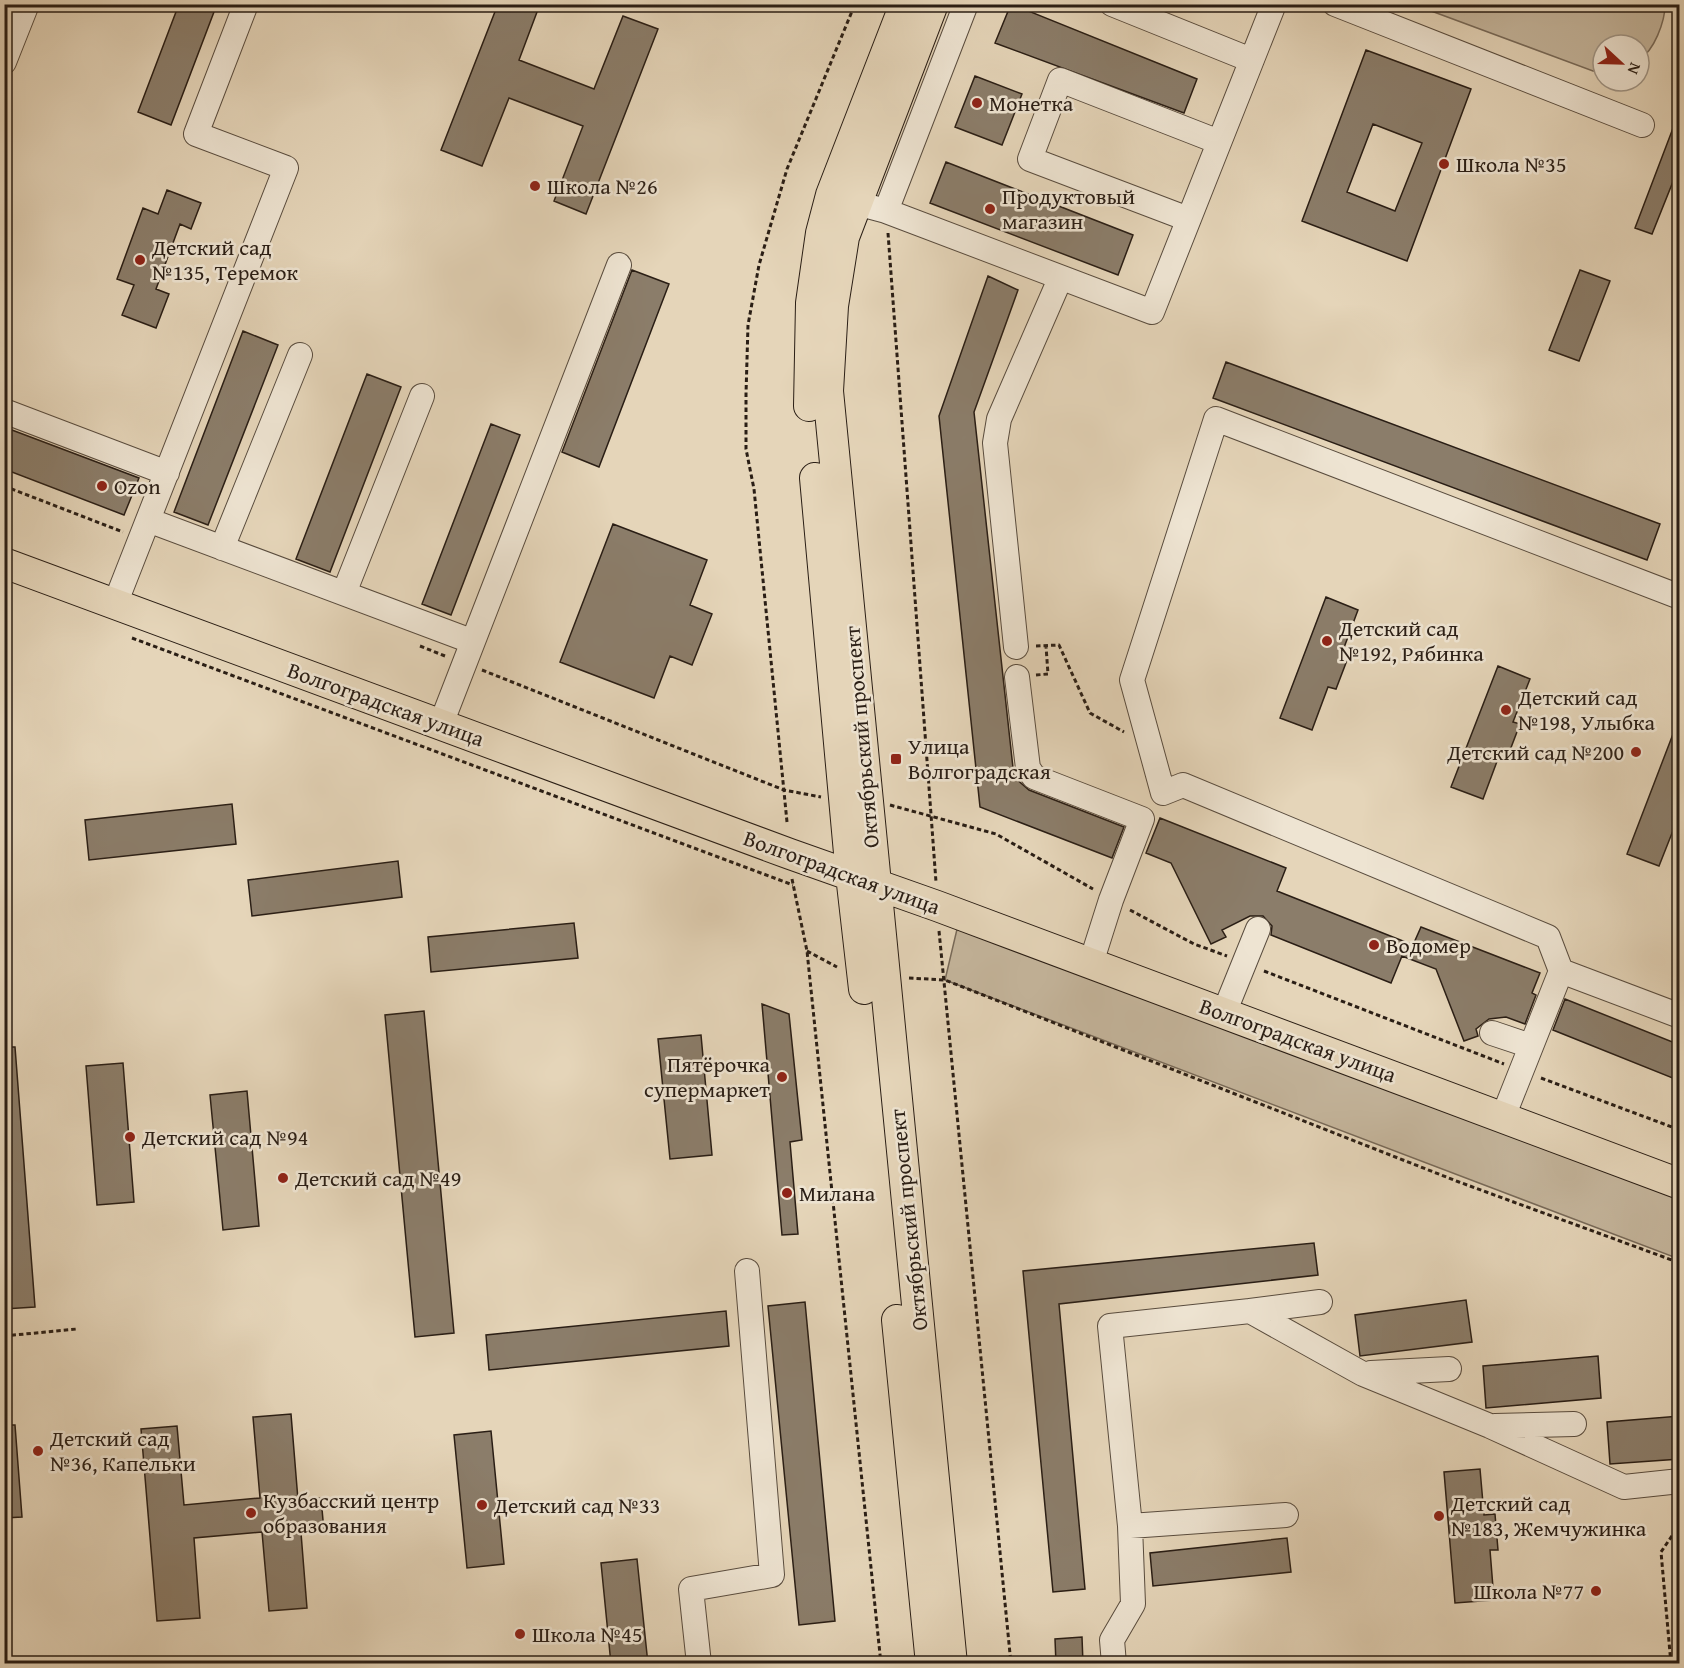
<svg xmlns="http://www.w3.org/2000/svg" width="1684" height="1668" font-family="'Gentium Book Plus',serif">
  <style>
    .green { fill: #c5b69d; stroke: #786a59; stroke-width: 1.5 }
    .building { fill: #8b7d6a; stroke: #2a1e15; stroke-width: 1.5; fill-rule: evenodd }
    .lines { fill: none; stroke-linecap: round; stroke-linejoin: round }
    .minor-casing { stroke: #594c3e; stroke-width: 26 }
    .major-casing { stroke: #2a1e15; stroke-width: 32 }
    .path { stroke: #2a1e15; stroke-width: 3; stroke-dasharray: 4.5 3; stroke-linecap: butt }
    .minor { stroke: #eee4d2; stroke-width: 24 }
    .major { stroke: #e5d5b9; stroke-width: 30 }
    .poi-dot { fill: #8f2418; stroke: #eee4d2; stroke-width: 2 }
    .labels { text-anchor: middle; dominant-baseline: central; stroke-width: 5; stroke-linejoin: round; paint-order: stroke }
    .poi-label { font-size: 22px; fill: #2a1e15; stroke: #eee4d2; text-anchor: start }
    .street-label { font-size: 22px; fill: #2a1e15; stroke: #eee4d2 }
  </style>
  <rect width="100%" height="100%" fill="#e5d5b9"/>
  <filter id="stains"><feTurbulence type="fractalNoise" baseFrequency=".00333" numOctaves="4"/><feColorMatrix values="0 0 0 0 .2 0 0 0 0 .09 0 0 0 0 .02 0 0 0 .5 -.17"/></filter>
  <radialGradient id="worn" r=".72"><stop offset=".6" stop-color="#630" stop-opacity="0"/><stop offset="1" stop-color="#630" stop-opacity=".3"/></radialGradient>
  <!-- green -->
  <path class="green" d="M1665,5C1665,21 1654,52 1639,59V45H1603V71H1593L1415,5Z
    M958,925L1679,1190V1259L945,980Z"/>
  <!-- building -->
  <path class="building" d="M179,4H217L171,125L138,112Z
    M498,4H540L519,60L594,89L623,16L658,29L586,214L554,201L583,126L509,98L482,166L441,150Z
    M1011,4L1197,79L1184,113L995,43Z
    M1366,50L1471,89L1407,261L1302,221ZM1373,124L1422,143L1395,211L1347,192Z
    M975,76L1022,94L1002,145L955,127Z
    M1678,115L1680,164L1652,234L1635,228Z
    M946,162L1133,235L1118,275L930,203Z
    M167,190L201,203L191,229L180,224L156,289L169,294L156,328L122,315L134,285L117,279L143,208L158,214Z
    M632,270L669,284L599,467L562,452Z
    M1580,270L1610,281L1579,361L1549,350Z
    M988,276L1018,290L974,412L1014,777L1029,790L1124,827L1112,858L980,807L939,416Z
    M243,331L278,345L208,525L174,512Z
    M1226,362L1660,524L1647,560L1213,398Z
    M367,374L401,387L330,572L296,559Z
    M491,424L520,435L451,615L422,604Z
    M4,427L139,478L124,515L4,469Z
    M613,524L707,560L690,605L712,614L692,665L670,656L654,698L560,662Z
    M1326,597L1358,610L1342,653L1349,655L1336,689L1328,687L1312,730L1280,718Z
    M1498,666L1530,679L1513,722L1520,724L1507,758L1499,756L1483,799L1451,787Z
    M1678,721L1680,825L1676,823L1659,866L1627,854Z
    M232,804L236,844L89,860L85,820Z
    M1160,818L1286,868L1277,891L1413,945L1421,927L1540,973L1532,993L1536,995L1525,1024L1506,1017L1489,1019L1476,1029L1478,1036L1464,1041L1436,969L1402,956L1391,983L1271,935L1272,926L1263,916H1250L1222,930L1226,937L1211,944L1171,863L1146,853Z
    M398,861L402,897L252,916L248,880Z
    M574,923L578,958L431,972L428,937Z
    M1565,999L1680,1045V1081L1553,1030Z
    M762,1004L789,1014L802,1140L790,1142L798,1234L782,1235Z
    M424,1011L454,1333L415,1337L385,1015Z
    M701,1035L712,1155L670,1159L658,1039Z
    M4,1047H15L35,1307L4,1309Z
    M123,1063L134,1202L97,1205L86,1066Z
    M247,1091L259,1226L223,1230L210,1095Z
    M1314,1243L1318,1275L1059,1304L1085,1589L1053,1592L1023,1271Z
    M1466,1300L1472,1342L1360,1356L1355,1315Z
    M805,1302L835,1621L799,1625L768,1306Z
    M726,1311L729,1346L489,1370L486,1335Z
    M1598,1356L1601,1398L1486,1408L1483,1366Z
    M291,1414L298,1500L321,1498L324,1531L301,1533L307,1608L269,1611L262,1532L194,1538L200,1618L157,1621L141,1429L177,1426L184,1505L260,1498L253,1417Z
    M1680,1416V1459L1610,1464L1607,1422Z
    M4,1425H15L22,1517L4,1518Z
    M491,1431L504,1564L467,1568L454,1435Z
    M1480,1469L1484,1515L1495,1514L1498,1550H1490L1494,1600L1455,1603L1444,1472Z
    M1287,1538L1291,1572L1153,1586L1150,1553Z
    M637,1559L648,1664H611L601,1563Z
    M1082,1637L1083,1664H1056L1055,1639Z"/>
  <g class="lines">
    <defs>
      <path id="minor" d="M1112,4L1251,60
        M1335,4L1642,125
        M4,62L27,4
        M856,203L886,211L1152,312L1274,4
        M886,211L966,4
        M1188,219L1030,159L1060,80L1219,142
        M4,411L167,473
        M148,520L471,641
        M222,548L300,355
        M344,593L422,396
        M115,604L286,168L196,134L246,4
        M1016,647L995,443L999,419L1060,279
        M1017,677L1028,768L1034,777L1142,819L1111,900L1091,963
        M441,724L619,265
        M1561,971L1548,937L1183,785L1163,793L1132,680L1216,419L1680,597
        M1224,1013L1258,929
        M1492,1033L1531,1046
        M1503,1117L1561,971L1680,1016
        M1250,1311L1320,1302
        M1371,1373L1449,1369
        M1495,1426L1574,1424
        M1130,1526L1286,1515
        M699,1664L691,1589L772,1575L747,1271
        M1114,1664L1112,1640L1133,1604L1130,1526L1110,1326L1250,1311L1363,1374L1490,1426L1624,1487L1680,1481"/>
      <path id="major" d="M933,4L844,237L833,306L828,391L952,1664
        M809,406L811,303L821,233L831,195L905,4
        M815,478L851,875L864,989
        M4,563L790,854L937,906L1680,1184
        M897,1320L931,1664"/>
    </defs>
    <!-- minor casing -->
    <use href="#minor" class="minor-casing"/>
    <!-- major casing -->
    <use href="#major" class="major-casing"/>
    <!-- path -->
    <path class="path" d="M888,233L936,882
      M4,486L123,532
      M132,638L793,885
      M420,646L445,656
      M1036,646L1059,645L1090,713L1124,732
      M482,670L784,790L821,797
      M1036,675L1048,674L1046,646
      M890,805L996,834L1093,889
      M787,822L754,489L746,449V394L748,325L759,265L787,169L855,4
      M792,879L807,951L881,1664
      M1130,910L1194,944L1227,956
      M939,931L1011,1664
      M807,951L837,967
      M1264,971L1504,1064
      M909,978L945,980L1459,1182L1680,1263
      M1541,1078L1680,1130
      M4,1336L77,1329
      M1671,1664L1661,1552L1680,1524"/>
    <!-- minor -->
    <use href="#minor" class="minor"/>
    <!-- major -->
    <use href="#major" class="major"/>
  </g>
  <!-- markers -->
  <g class="poi-dot">
    <circle cx="977" cy="103" r="6"/>
    <circle cx="1444" cy="164" r="6"/>
    <circle cx="535" cy="186" r="6"/>
    <circle cx="990" cy="209" r="6"/>
    <circle cx="140" cy="260" r="6"/>
    <circle cx="102" cy="486" r="6"/>
    <circle cx="1327" cy="641" r="6"/>
    <circle cx="1506" cy="710" r="6"/>
    <circle cx="1636" cy="752" r="6"/>
    <rect x="890" y="753" width="12" height="12" rx="3"/>
    <circle cx="1374" cy="945" r="6"/>
    <circle cx="782" cy="1077" r="6"/>
    <circle cx="130" cy="1137" r="6"/>
    <circle cx="283" cy="1178" r="6"/>
    <circle cx="787" cy="1193" r="6"/>
    <circle cx="38" cy="1451" r="6"/>
    <circle cx="482" cy="1505" r="6"/>
    <circle cx="251" cy="1513" r="6"/>
    <circle cx="1439" cy="1516" r="6"/>
    <circle cx="1596" cy="1591" r="6"/>
    <circle cx="520" cy="1634" r="6"/>
  </g>
  <g class="labels">
    <!-- poi labels -->
    <g class="poi-label">
      <text x="989" y="103">Монетка</text>
      <text x="1456" y="164">Школа №35</text>
      <text x="547" y="186">Школа №26</text>
      <text x="1002" y="196">Продуктовый<tspan x="1002" dy="25">магазин</tspan></text>
      <text x="152" y="247">Детский сад<tspan x="152" dy="25">№135, Теремок</tspan></text>
      <text x="114" y="486">Ozon</text>
      <text x="1339" y="628">Детский сад<tspan x="1339" dy="25">№192, Рябинка</tspan></text>
      <text x="1518" y="697">Детский сад<tspan x="1518" dy="25">№198, Улыбка</tspan></text>
      <text x="908" y="746">Улица<tspan x="908" dy="25">Волгоградская</tspan></text>
      <text x="1624" y="752" text-anchor="end">Детский сад №200</text>
      <text x="1386" y="945">Водомер</text>
      <text x="770" y="1064" text-anchor="end">Пятёрочка<tspan x="770" dy="25">супермаркет</tspan></text>
      <text x="142" y="1137">Детский сад №94</text>
      <text x="295" y="1178">Детский сад №49</text>
      <text x="799" y="1193">Милана</text>
      <text x="50" y="1438">Детский сад<tspan x="50" dy="25">№36, Капельки</tspan></text>
      <text x="263" y="1500">Кузбасский центр<tspan x="263" dy="25">образования</tspan></text>
      <text x="1451" y="1503">Детский сад<tspan x="1451" dy="25">№183, Жемчужинка</tspan></text>
      <text x="494" y="1505">Детский сад №33</text>
      <text x="1584" y="1591" text-anchor="end">Школа №77</text>
      <text x="532" y="1634">Школа №45</text>
    </g>
    <!-- street labels -->
    <g class="street-label">
      <text transform="translate(386 704) rotate(20)">Волгоградская улица</text>
      <text transform="translate(861 737) rotate(-95)">Октябрьский проспект</text>
      <text transform="translate(842 872) rotate(20)">Волгоградская улица</text>
      <text transform="translate(1298 1040) rotate(20)">Волгоградская улица</text>
      <text transform="translate(908 1220) rotate(-96)">Октябрьский проспект</text>
    </g>
  </g>
  <!-- margin -->
  <rect width="1684" height="1668" fill="none" stroke="#e5d5b9" stroke-width="24"/>
  <rect x="6" y="6" width="1672" height="1656" fill="none" stroke="#2a1e15" stroke-width="3"/>
  <rect x="12" y="12" width="1660" height="1644" fill="none" stroke="#2a1e15" stroke-width="1.5"/>
  <!-- north arrow -->
  <g transform="translate(1621 63) rotate(112)"><circle r="28" fill="#eee4d2" stroke="#a09586" stroke-width="1.5"/>
  <path d="M0-4.5L10 22L0 15L-10 22Z" fill="#8f2418"/>
  <text y="-9" font-size="16" font-weight="bold" text-anchor="middle" fill="#2a1e15">N</text>
  </g>
  <rect width="100%" height="100%" filter="url(#stains)"/>
  <rect width="100%" height="100%" fill="url(#worn)"/>
</svg>
